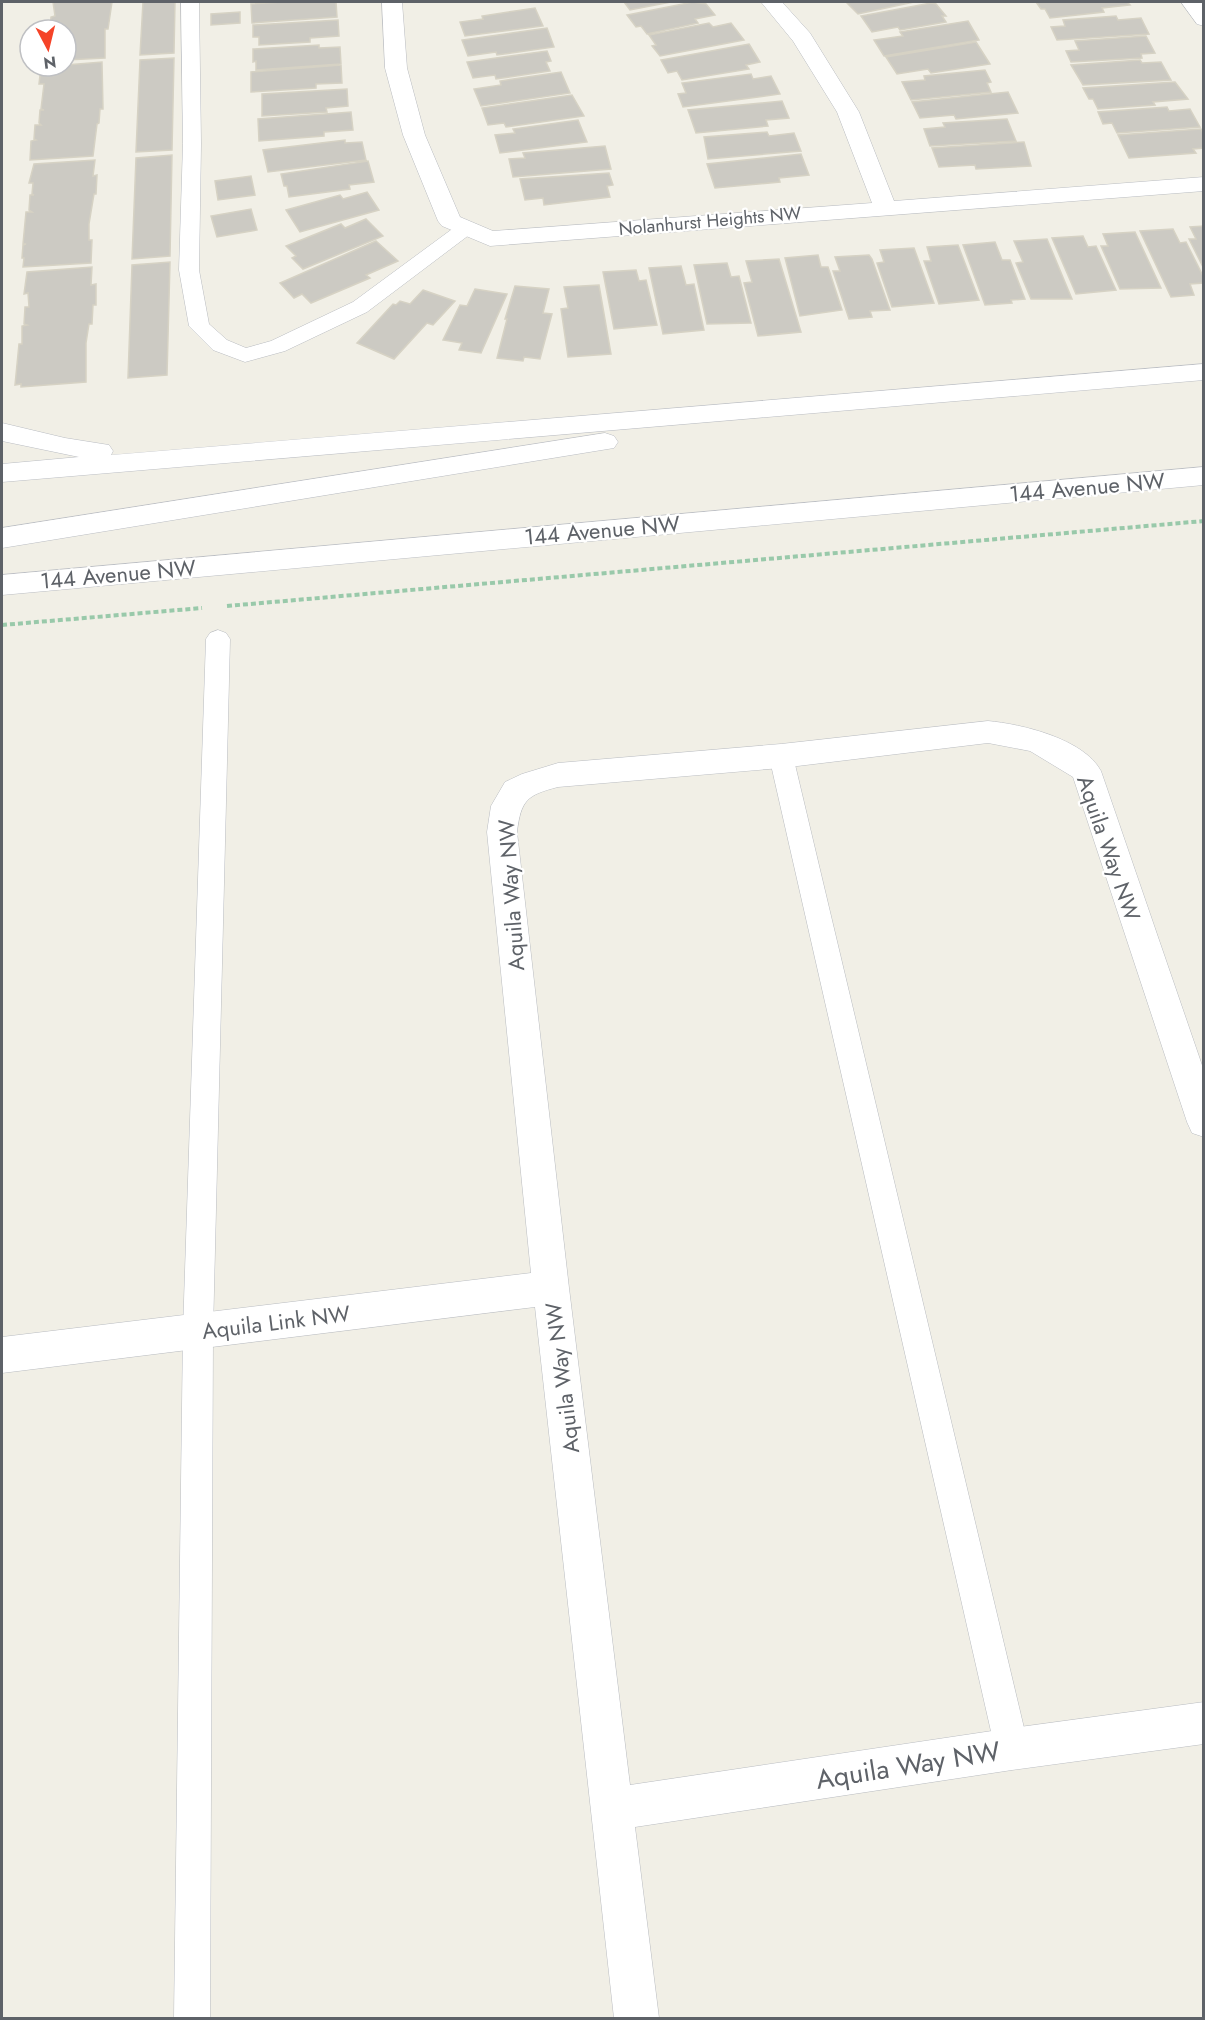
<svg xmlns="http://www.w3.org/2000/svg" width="1205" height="2020" font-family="Jost,sans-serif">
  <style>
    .building { fill: #cccac3; stroke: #d6d2c4; stroke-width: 1.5 }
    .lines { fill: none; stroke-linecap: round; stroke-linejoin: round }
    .lane-casing { stroke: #b9bcc1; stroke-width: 1 }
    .street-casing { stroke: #b9bcc1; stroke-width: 1 }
    .secondary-casing { stroke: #babdc3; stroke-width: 1 }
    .path { stroke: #99c9aa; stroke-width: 4; stroke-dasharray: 5 3; stroke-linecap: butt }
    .lane { fill: #fff; fill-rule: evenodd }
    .street { fill: #fff; fill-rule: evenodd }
    .secondary { fill: #fff; fill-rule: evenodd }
    .labels { text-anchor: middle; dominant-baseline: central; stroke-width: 4.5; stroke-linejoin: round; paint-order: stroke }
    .far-street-label { font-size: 18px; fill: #5e6268; stroke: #fff }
    .street-label { font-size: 22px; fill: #5e6268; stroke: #fff }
    .near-street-label { font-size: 27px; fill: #5e6268; stroke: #fff }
  </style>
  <rect width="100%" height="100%" fill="#f1efe6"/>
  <!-- building -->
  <path class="building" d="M53,2H112L108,29H105V58L66,60V30H49L53,29H50L51,17L55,16Z
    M143,2H175L174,53L140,55Z
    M282,2H336L337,17L252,23L251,4Z
    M624,2H671L630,10Z
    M693,2L706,4L715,15L695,19L698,23L647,34L641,26L636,27L627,15Z
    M846,2H914L858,14Z
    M1036,2H1127L1130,5L1102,8L1104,12L1050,18L1045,9H1041Z
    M931,3L936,4L946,16H942L946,22L900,30L898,27L872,32L861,16Z
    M535,8L543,26L465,36L460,22L483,19L482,16Z
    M240,12V23L211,25V14Z
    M1116,16L1118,20L1141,18L1149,34L1057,40L1051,27L1065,26L1063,20Z
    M338,20L339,36L310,38V42L259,45V37H253V25Z
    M968,21L979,40L884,56L874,40L903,36L900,32Z
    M709,23L713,27L731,23L744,40L660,56L652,46L656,45L649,35Z
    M547,28L554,47L497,55L496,52L468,56L462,40Z
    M1146,36L1155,53L1141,54L1142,58L1071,62L1066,51L1079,50L1075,41Z
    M976,42L990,64L931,73L928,69L897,74L886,57Z
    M749,44L760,62L746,65L749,69L682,80L677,71L668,73L661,60Z
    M319,45V48L340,47L341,64L256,70V61L253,62V49Z
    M547,51L551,61L546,62L550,71L496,79L495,75L473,78L467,62Z
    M174,58L172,150L136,152L140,60Z
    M1140,60L1142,63L1161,62L1171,80L1083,85L1071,65Z
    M102,62L103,109H100L99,123L97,124L93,156L30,160L31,141L36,140L34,139L35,125H41L39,123L40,110H44L41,109L44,84H39L41,67Z
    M341,65L342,83L316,84V88L251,92V72Z
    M985,70L991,82L987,83L991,92L911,100L902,82L925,80L924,76Z
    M561,72L570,93L481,106L474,89L501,85L500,81Z
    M751,74L753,79L771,76L780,94L683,107L678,94L686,93L682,83Z
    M1175,82L1188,99L1153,102L1155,105L1098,109L1093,99H1089L1083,88Z
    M347,89L348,106L326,108L327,112L262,116V94Z
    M1008,92L1018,113L956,119L954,115L920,118L912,102Z
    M572,95L584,116L506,127L504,123L488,125L482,108Z
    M782,101L789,118L766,120L768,126L696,133L688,110Z
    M1167,107L1169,111L1190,109L1200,127L1117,133L1112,123L1103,124L1098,112Z
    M351,112L353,130L324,132V136L259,141L258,119Z
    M1007,119L1016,141L930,146L924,129L945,127L943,123Z
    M578,120L587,142L500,153L495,135L515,133L513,129Z
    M1201,129L1204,135V148L1193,149L1196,153L1129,158L1118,135Z
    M767,132L769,136L794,133L801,151L708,159L704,137Z
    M345,140V143L362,142L366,160L268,172L263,150Z
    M1024,142L1031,166L976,169L975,165L939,167L932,148Z
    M605,146L611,169L513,177L509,159L525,158L523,153Z
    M801,154L809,175L779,178L780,182L715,188L707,164Z
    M172,155L170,256L132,259L136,158Z
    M95,160L93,176L97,175L96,194H94L89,224V240H92L91,263L23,267L24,258H22L23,245L26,244H23L26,212H32L29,210L30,195H34L32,194L33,183H29L34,164Z
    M368,161L374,182L349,185L350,189L289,197L287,186H284L281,174Z
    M609,173L613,185L607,186L610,197L544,205L543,198L525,200L520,179Z
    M251,176L255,195L218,200L215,181Z
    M367,192L379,210L300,232L286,210L340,195L343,199Z
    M251,209L257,230L217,237L211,216Z
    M366,219L383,236L303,269L292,258L296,256L286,246L341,224L345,228Z
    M1204,226V269L1189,239H1196L1190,227Z
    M1173,229L1180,243L1186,242L1204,278V283L1190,284L1194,295L1171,297L1140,231Z
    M1135,232L1161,288L1120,289L1101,246H1108L1103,234Z
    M1083,236L1088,247L1096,246L1116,290L1076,294L1052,238Z
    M1047,239L1072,299H1031L1016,263L1023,262L1014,241Z
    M376,241L398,261L366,275L370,278L311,303L302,294L294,298L280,283Z
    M995,242L1002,260H1010L1025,299L1011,300L1012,303L985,305L963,245Z
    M958,245L979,300L939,304L924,261H931L927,247Z
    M914,248L934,303L892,307L877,263L884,262L880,250Z
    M818,255L821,267H828L842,310L800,316L785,258Z
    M869,255L872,259L890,310L870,311L872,317L849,319L833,271H840L835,257Z
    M779,259L801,332L758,336L744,283L752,282L746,261Z
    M170,262L167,375L128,378L132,265Z
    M727,263L731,277L739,276L751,323L707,324L694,265Z
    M681,266L686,285L694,284L704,330L663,334L649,268Z
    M92,267L91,285L96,284V305H93L92,324H89L86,343V382L21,387V384L15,385L19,344H22V326L27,325L24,324L25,307H29L28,293L24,294L27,272Z
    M636,270L639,281L646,280L657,325L614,329L603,272Z
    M599,285L611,354L568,357L561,309L568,308L564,287Z
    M515,286L549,289L543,313L552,314L540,359L524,357L523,361L497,358L507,319H505Z
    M475,289L507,294L481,353L459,350L462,343L443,340L460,305L467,306Z
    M423,290L455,301L433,325L427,323L394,359L357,343L393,304L396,305L400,301L410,304Z"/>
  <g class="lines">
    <defs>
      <path id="lane" d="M181,2H199L201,144L199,270L209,324L227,340L246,348L271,341L353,302L459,224H473L476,228L473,232L367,312L285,351L245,362L213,350L189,326L179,270L183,144Z
        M218,630L226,633L230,639L213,1331L210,2018H174L183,1331L206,639L210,633Z
        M781,746L790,749L793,756L1029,1749L1024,1761L1012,1766L1000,1761L995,1749L769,756L772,749Z"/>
      <path id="street" d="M382,2H402L407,68L425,135L460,217L493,231L872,203L837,112L793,41L761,2H782L810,33L859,112L894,201L1204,177V191L490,246L442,226L438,221L403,135L385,68Z
        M1181,2H1201L1204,5V26L1197,24Z
        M988,721C1022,724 1084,739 1101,771L1204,1071V1137L1192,1133L1187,1122L1073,777L1030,751L988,743L781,768L558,787C527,795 521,800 517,832L569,1288L630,1785L1012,1728L1204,1702V1744L1012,1770L635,1827L659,2018H614L535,1307L2,1373V1337L531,1273L487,832L491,806L505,782L522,774L558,763L781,744Z"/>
      <path id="secondary" d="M1204,364V380L2,482V464L79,457L2,441V423L65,438L109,445L113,451L111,455Z
        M605,433L614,436L618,442L614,448L2,548V528Z
        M1204,467V485L2,595V575Z"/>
    </defs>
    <!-- lane casing -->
    <use href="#lane" class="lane-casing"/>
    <!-- street casing -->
    <use href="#street" class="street-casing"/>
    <!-- secondary casing -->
    <use href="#secondary" class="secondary-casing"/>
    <!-- path -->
    <path class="path" d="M227,606L1204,521
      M2,625L202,608"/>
    <!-- lane -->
    <use href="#lane" class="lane"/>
    <!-- street -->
    <use href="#street" class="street"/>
    <!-- secondary -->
    <use href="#secondary" class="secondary"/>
  </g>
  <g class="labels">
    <!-- far-street labels -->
    <g class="far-street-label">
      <text transform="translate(710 221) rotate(-5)">Nolanhurst Heights NW</text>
    </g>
    <!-- street labels -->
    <g class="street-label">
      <text transform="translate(1087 487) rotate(-5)">144 Avenue NW</text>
      <text transform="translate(602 530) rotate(-5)">144 Avenue NW</text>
      <text transform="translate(118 574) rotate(-5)">144 Avenue NW</text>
      <text transform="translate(1109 848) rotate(71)">Aquila Way NW</text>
      <text transform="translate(511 895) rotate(-94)">Aquila Way NW</text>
      <text transform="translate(276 1322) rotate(-7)">Aquila Link NW</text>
      <text transform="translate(562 1378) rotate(-97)">Aquila Way NW</text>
    </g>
    <!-- near-street labels -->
    <g class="near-street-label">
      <text transform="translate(908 1765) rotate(-9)">Aquila Way NW</text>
    </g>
  </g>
  <!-- border -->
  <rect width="1205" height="2020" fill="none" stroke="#5e6268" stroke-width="6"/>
  <!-- north arrow -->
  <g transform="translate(48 48) rotate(173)"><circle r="28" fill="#ffffff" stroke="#bfc0c3" stroke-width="1.5"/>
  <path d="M0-4.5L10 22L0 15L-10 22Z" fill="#f54328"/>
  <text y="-9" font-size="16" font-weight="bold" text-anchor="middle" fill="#5e6268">N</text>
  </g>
</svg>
